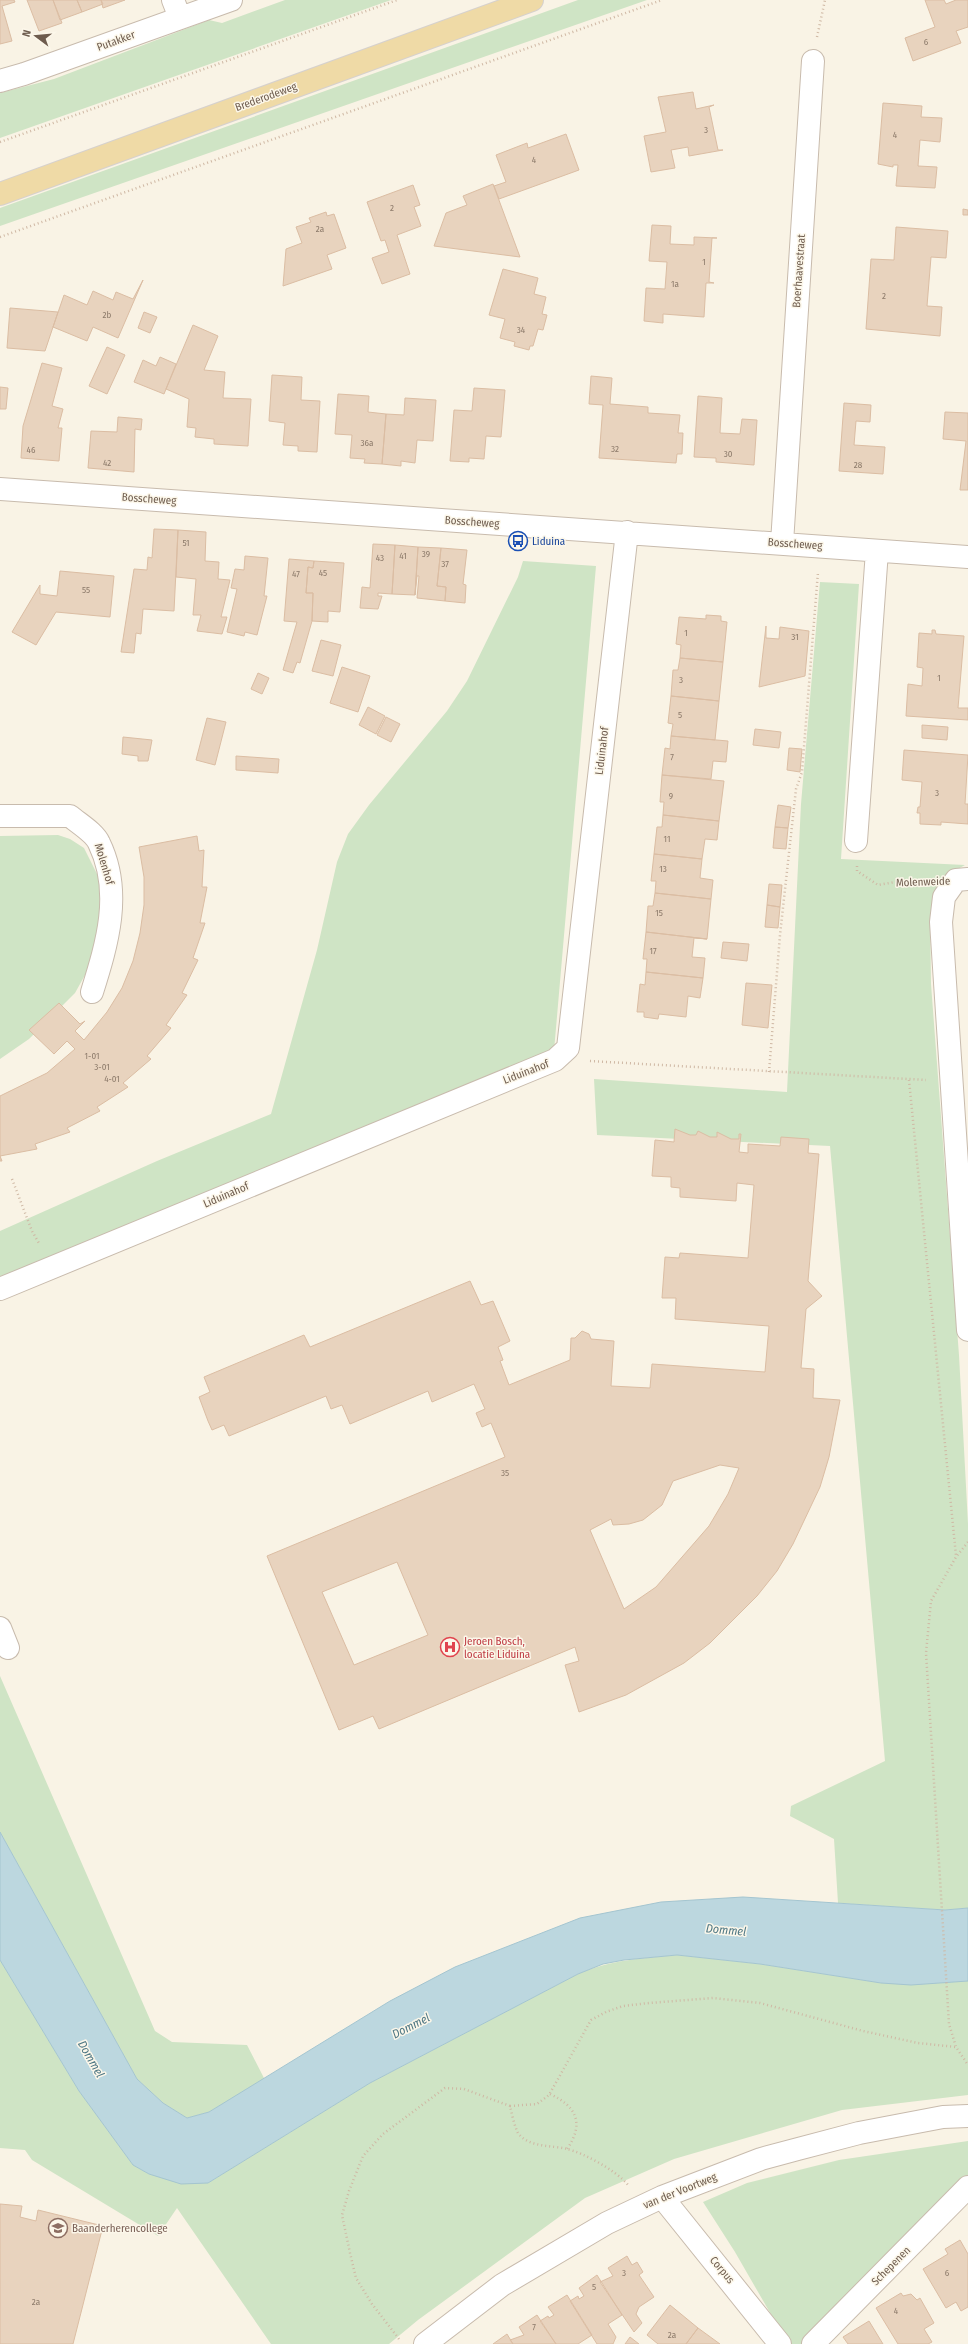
<svg xmlns="http://www.w3.org/2000/svg" width="968" height="2344" font-family="'Fira Sans Condensed',sans-serif">
  <style>
    .green { fill: #cfe4c5 }
    .water { fill: #bcd7df; stroke: #a4c5d0 }
    .building { fill: #e8d3be; stroke: #dbbda3; fill-rule: evenodd }
    .lines { fill: none; stroke-linecap: round; stroke-linejoin: round }
    .minor-casing { stroke: #c8bbad; stroke-width: 24 }
    .major-casing { stroke: #d6d1cd; stroke-width: 24 }
    .path { stroke: #cfb8a4; stroke-width: 2.5; stroke-dasharray: 1 3; stroke-linecap: butt }
    .minor { stroke: #fff; stroke-width: 22 }
    .major { stroke: #efdaa6; stroke-width: 22 }
    .labels { text-anchor: middle; dominant-baseline: central; stroke-width: 3; stroke-linejoin: round; paint-order: stroke }
    .number-label { font-size: 9px; fill: #8c7a6a }
    .street-label { font-size: 11px; fill: #6e5c4e; stroke: #fcf7ea }
    .transit-label { font-size: 11px; fill: #164399; stroke: #fcf7ea; text-anchor: start }
    .health-label { font-size: 11px; fill: #be3a42; stroke: #fcf7ea; text-anchor: start }
    .education-label { font-size: 11px; fill: #785e54; stroke: #fcf7ea; text-anchor: start }
    .water-label { font-size: 12px; font-style: italic; fill: #4e7784; stroke: #fcf7ea }
  </style>
  <rect width="100%" height="100%" fill="#f9f3e5"/>
  <!-- green -->
  <path class="green" d="M285,0H391L0,138V93L54,79L209,20L222,23Z
    M578,0H647L0,226V208Z
    M523,561L596,566L554,1051L0,1285V1231L157,1161L271,1114L317,950L337,862L348,834L369,805L447,711L467,681L518,577Z
    M820,582L859,584L841,859L965,865L938,880L930,915L931,984L959,1355L968,1524V1908L945,1910L838,1903L834,1839L790,1816L791,1806L885,1761L830,1146L597,1135L594,1079L787,1092L801,804Z
    M58,835L70,839L84,848L102,884L103,905L90,966L75,993L29,1039L0,1059V836Z
    M0,1676L155,2031L172,2042L247,2045L265,2080L209,2112L187,2118L163,2103L137,2079L0,1832Z
    M677,1955L760,1964L881,1983L968,1981V2095L842,2110L674,2159L585,2198L418,2320L389,2344H271L177,2208L158,2236L32,2160L25,2150L0,2148V1960L79,2091L133,2165L149,2174L208,2183L370,2083L578,1974C614,1959 639,1959 677,1955Z
    M968,2141V2183L801,2344H788L735,2252L703,2202L747,2183L839,2160Z"/>
  <!-- water -->
  <path class="water" d="M0,1832L137,2079L163,2103L187,2118L209,2112L390,2001L455,1967L580,1918L661,1902L743,1897L945,1910L968,1908V1981L911,1985L881,1983L760,1964L677,1955L624,1960L603,1964L578,1974L370,2083L208,2183L181,2184L149,2174L133,2165L79,2091L0,1960Z"/>
  <!-- building -->
  <path class="building" d="M0,0H14L15,2L2,6L12,41L0,44Z
    M27,0H53L62,23L39,31Z
    M53,0H77L82,12L60,20Z
    M77,0H101L103,4L82,12Z
    M101,0H125L103,8Z
    M925,0H944L946,4L956,0H968V27L956,31L961,43L913,61L905,38L935,27Z
    M693,92L696,109L714,105L709,107L718,150H723L689,156L688,147L671,150L675,168L651,172L644,136L666,132L658,97Z
    M883,103L922,106L921,117L942,118L940,142L920,140L918,166L937,167L935,188L896,186L898,165H893V167L878,164Z
    M566,134L579,170L499,199L494,186L506,182L496,155L527,143L528,148Z
    M493,184L520,257L434,246L446,213L467,205L463,196Z
    M413,185L420,205L414,207L421,226L397,235L410,274L382,284L372,258L389,252L385,240L381,241L367,202Z
    M963,209L968,210V215H963Z
    M326,212L327,216L334,214L346,248L327,255L332,269L283,286L286,249L302,243L296,227L311,222L309,218Z
    M652,225L671,226L670,244L694,245V237L717,238H712L709,282L714,283H706L704,317L663,314V323L644,321L646,288L665,289L667,262L649,261Z
    M896,227L948,231L946,258L931,257L927,306L942,307L940,336L866,329L871,259L894,260Z
    M503,269L538,278L534,294L546,297L542,314L547,315L543,330L538,329L533,346H530L529,350L514,346L515,342L500,338L505,319L489,315Z
    M143,280L118,338L93,327L87,341L53,327L64,295L87,305L93,291L113,300L116,292L133,299Z
    M10,308L58,312L45,351L7,348Z
    M144,312L157,317L150,333L138,328Z
    M193,325L218,336L204,370L225,372L223,398L251,399L248,446L214,444V439L195,437L196,428L187,427L189,399L166,389Z
    M107,347L125,355L107,394L89,386Z
    M160,357L176,364L164,394L134,382L143,360L156,366Z
    M42,363L62,368L52,406L63,409L58,428H62L59,461L21,458L23,426Z
    M272,375L302,377L301,400L320,401L317,452L298,451V446L283,445L285,423L269,421Z
    M591,376L612,378L610,404L648,407V413L680,415L678,433H683L682,454H677L676,463L599,458L603,405L589,404Z
    M0,387L8,388L6,409H0Z
    M474,388L505,390L501,437L486,436L484,459L469,458V462L450,461L454,410L472,411Z
    M338,394L369,396L368,412L386,414L382,464L364,463L365,459L350,458L352,435L335,434Z
    M698,396L722,398L720,433L740,434L742,419L757,420L754,465L716,462V458L694,457Z
    M405,398L436,400L433,441L417,440L415,463L401,461V466L382,464L386,414L404,415Z
    M844,403L871,405L870,422L856,421L854,445L885,447L883,474L839,471Z
    M945,412L968,413V490H960L966,441L943,439Z
    M118,417L142,419L141,430L135,429L134,472L88,468L91,431L117,432Z
    M154,529L178,530L174,611L143,609L141,634L136,633L134,653L121,652L134,569L147,570L148,557L152,558Z
    M178,530L206,532L205,561L219,562L218,579L230,580L221,617H227L222,634L197,631L201,615H193L196,579L176,577Z
    M373,544L395,545L392,594L378,593V596H382L378,609L360,608L362,587L370,588Z
    M395,545L418,547L415,595L392,594Z
    M418,547L441,548L437,586L446,587L445,601L417,598L419,576H417L415,595Z
    M441,548L467,550L463,584L466,585L465,603L445,601L446,587L437,586Z
    M245,556L268,558L264,596H267L257,635L245,632L244,636L227,632L237,589L231,588L235,569L244,570Z
    M289,559L314,561L313,568L308,567L306,593H313L312,621L300,663L297,662L293,673L283,670L297,622L284,621Z
    M314,561L344,563L340,612L328,611V622L312,621L313,593H306L308,567L313,568Z
    M60,571L114,576L110,617L56,612L36,645L12,632L40,585V594L57,596Z
    M706,615L721,616V621L727,622L723,662L680,658L681,645L676,644L679,617L706,619Z
    M766,626V638L779,639L780,627L809,631L805,676L759,687Z
    M932,630H935L936,634L964,636L958,708H968V720L906,716L908,684L922,686L923,668L917,667L919,633L932,634Z
    M321,640L341,645L333,676L312,671Z
    M680,658L723,662L719,701L671,696L673,670H678Z
    M342,667L370,676L358,712L330,703Z
    M258,673L269,678L262,694L251,689Z
    M671,696L719,701L715,740L671,736L673,724L668,723Z
    M368,707L385,716L376,734L359,725Z
    M386,717L400,724L391,742L377,735Z
    M207,718L226,722L215,765L196,760Z
    M922,725L948,727L947,740L922,738Z
    M755,729L781,732L779,748L753,745Z
    M671,736L728,741L726,762L713,761L711,779L662,775L665,748L670,749Z
    M123,737L152,740L148,761H138V756L122,754Z
    M789,748L802,749L800,772L787,770Z
    M904,750L968,755L965,804H968V824L941,822V825L920,824V813H917L918,807H920L922,782L902,780Z
    M236,756L279,759L278,773L236,770Z
    M662,775L724,781L719,821L663,815L664,802H660Z
    M778,805L791,807L788,828L775,827Z
    M663,815L719,821L717,840L705,839L702,859L654,854L657,827H662Z
    M775,827L788,828L786,849L773,848Z
    M197,836L199,851L204,850L202,887H207L200,923H205L193,958L198,960L182,993L187,995L166,1025L171,1028L147,1056L151,1059L123,1083L128,1087L97,1107L100,1111L67,1128L70,1132L35,1144L37,1149L0,1156L2,1161H0V1096L47,1073L75,1049L67,1041L54,1054L29,1030L59,1003L80,1024L85,1021L75,1031L84,1040L107,1012L122,988L133,961L140,933L144,905V877L139,847Z
    M654,854L702,859L700,878L713,880L711,899L655,893L656,881H651Z
    M769,884L782,885L780,907L767,905Z
    M655,893L711,899L707,939L646,932L648,906H653Z
    M767,905L780,907L778,928L765,927Z
    M646,932L707,939L694,938L692,957L705,958L703,978L646,972L647,959H643Z
    M723,942L749,944L747,961L721,958Z
    M646,972L703,978L700,998L688,996L686,1017L659,1014L658,1019L644,1017V1012H637L640,984L645,985Z
    M746,983L772,985L768,1028L742,1025Z
    M675,1129L690,1135H696L698,1131L710,1137H717V1132L731,1139H739V1134H741L739,1152L748,1153V1144L780,1146L781,1137L809,1139L808,1153L819,1154L808,1281L822,1296L806,1309L801,1368L814,1369L813,1398L840,1400L829,1457L820,1487L793,1544L777,1571L757,1596L710,1643L684,1663L626,1695L579,1712L565,1665L579,1661L575,1647L379,1729L373,1716L339,1730L267,1556L505,1457L491,1423L482,1427L476,1413L485,1409L474,1384L432,1402L428,1391L350,1424L342,1405L331,1409L326,1396L229,1436L224,1425L212,1430L208,1421L199,1397L210,1392L204,1377L304,1335L310,1347L470,1281L481,1305L493,1301L510,1341L498,1347L503,1360L500,1361L509,1385L570,1360L571,1338H575L582,1331L589,1334L591,1339L614,1341L611,1386L650,1388L652,1364L765,1372L769,1326L675,1319L676,1298H662L665,1257L679,1258L680,1253L748,1258L754,1185L737,1183L736,1201L680,1197V1188L671,1187V1177L652,1176L655,1140L674,1142ZM720,1465L739,1468L728,1494L709,1526L656,1587L624,1609L590,1530L611,1519L613,1525L629,1524L643,1520L662,1505L673,1481ZM397,1562L428,1635L354,1665L322,1592Z
    M0,2204L22,2206L20,2217L36,2221L38,2210L103,2226L73,2344H0Z
    M960,2240L968,2254V2307L961,2311L956,2302L946,2308L923,2269L948,2254L945,2249Z
    M627,2256L632,2265L637,2262L643,2272L639,2275L654,2297L639,2307L636,2314L642,2323L634,2332L600,2282L613,2276L608,2268Z
    M597,2275L622,2315L608,2324L616,2337L613,2344H597L570,2301L578,2296L579,2299L584,2296L579,2288Z
    M901,2293L903,2296L911,2294L917,2300L920,2298L934,2323L924,2329L932,2342L928,2344H898L876,2308Z
    M567,2295L592,2335L578,2344H556L540,2321L548,2316L549,2318L554,2315L548,2307Z
    M670,2305L698,2328L686,2344H658L647,2335Z
    M537,2315L556,2344H513L510,2340L524,2335L519,2327Z
    M869,2321L883,2344H848L843,2337Z
    M698,2328L720,2344H686Z
    M507,2334L513,2344H493Z
    M630,2337L639,2344H625Z"/>
  <g class="lines">
    <defs>
      <path id="minor" d="M173,0L180,18
        M0,81L24,74L231,0
        M0,489L968,557
        M782,543L813,61
        M0,816H70C78,823 95,833 99,843C123,892 107,944 92,992
        M856,841L877,551
        M968,879L956,880L944,897L941,922L968,1330
        M0,1289L555,1060L568,1048L627,532
        M0,1628L8,1648
        M662,2197L780,2344
        M425,2344L502,2285L607,2223L662,2197L761,2159L798,2149L859,2133L943,2117L968,2116
        M813,2344L968,2187"/>
      <path id="major" d="M0,194L532,0"/>
    </defs>
    <!-- minor casing -->
    <use href="#minor" class="minor-casing"/>
    <!-- major casing -->
    <use href="#major" class="major-casing"/>
    <!-- path -->
    <path class="path" d="M817,37L825,0
      M0,142L397,0
      M0,237L662,0
      M857,866V871L878,885L901,881H924
      M590,1061L926,1080
      M769,1072L780,935L796,789L802,772L818,572
      M909,1080L956,1556
      M12,1179L32,1231L40,1245
      M968,1542L956,1557L931,1601L926,1653L949,2024L956,2047L968,2065
      M550,2094C576,2106 585,2123 567,2149
      M510,2106L537,2104L549,2095L591,2020L606,2012L623,2006L649,2003L713,1998L760,2003L863,2031L918,2043L956,2047
      M399,2339L372,2304L356,2278L350,2253L342,2215L349,2191L363,2156L383,2134L445,2088L464,2089L510,2106C512,2114 514,2125 518,2133C529,2148 552,2145 567,2149C584,2153 617,2171 628,2185"/>
    <!-- minor -->
    <use href="#minor" class="minor"/>
    <!-- major -->
    <use href="#major" class="major"/>
  </g>
  <!-- icons -->
  <defs>
    <symbol id="bus-ring" viewBox="-11 -11 22 22"><circle r="9.5" fill="#fcf7ea" stroke="#1a4fb4" stroke-width="1.5"/><path d="M-5-6H5V4H4V6H2V4H-2V6H-4V4H-5ZM-3.5-4V0h7V-4ZM-3.5 1.2v1.5H-2V1.2ZM2 1.2v1.5H3.5V1.2Z" fill="#1a4fb4"/></symbol>
    <symbol id="hospital-ring" viewBox="-11 -11 22 22"><circle r="9.5" fill="#fcf7ea" stroke="#e0444e" stroke-width="1.5"/><path d="M-5-5h3v3.5h4V-5h3V5h-3V1.5h-4V5h-3Z" fill="#e0444e"/></symbol>
    <symbol id="school-ring" viewBox="-11 -11 22 22"><circle r="9.5" fill="#fcf7ea" stroke="#8d6e63" stroke-width="1.5"/><path d="M0-5L7-2L0 1L-7-2ZM-4 1L0 2.5L4 1V4Q0 6-4 4Z" fill="#8d6e63"/></symbol>
  </defs>
  <g fill-rule="evenodd">
    <use href="#bus-ring" x="507" y="530" width="22" height="22"/>
    <use href="#hospital-ring" x="439" y="1636" width="22" height="22"/>
    <use href="#school-ring" x="47" y="2217" width="22" height="22"/>
  </g>
  <g class="labels">
    <!-- number labels -->
    <g class="number-label">
      <text x="926" y="42">6</text>
      <text x="706" y="130">3</text>
      <text x="895" y="135">4</text>
      <text x="534" y="160">4</text>
      <text x="392" y="208">2</text>
      <text x="320" y="229">2a</text>
      <text x="704" y="262">1</text>
      <text x="675" y="284">1a</text>
      <text x="884" y="296">2</text>
      <text x="107" y="315">2b</text>
      <text x="521" y="330">34</text>
      <text x="367" y="443">36a</text>
      <text x="615" y="449">32</text>
      <text x="31" y="450">46</text>
      <text x="728" y="454">30</text>
      <text x="107" y="463">42</text>
      <text x="858" y="465">28</text>
      <text x="186" y="543">51</text>
      <text x="426" y="554">39</text>
      <text x="403" y="556">41</text>
      <text x="380" y="558">43</text>
      <text x="445" y="564">37</text>
      <text x="323" y="573">45</text>
      <text x="296" y="574">47</text>
      <text x="86" y="590">55</text>
      <text x="686" y="633">1</text>
      <text x="795" y="637">31</text>
      <text x="939" y="678">1</text>
      <text x="681" y="680">3</text>
      <text x="680" y="715">5</text>
      <text x="672" y="757">7</text>
      <text x="937" y="793">3</text>
      <text x="671" y="796">9</text>
      <text x="667" y="839">11</text>
      <text x="663" y="869">13</text>
      <text x="659" y="913">15</text>
      <text x="653" y="951">17</text>
      <text x="92" y="1056">1-01</text>
      <text x="102" y="1067">3-01</text>
      <text x="112" y="1079">4-01</text>
      <text x="505" y="1473">35</text>
      <text x="624" y="2273">3</text>
      <text x="947" y="2273">6</text>
      <text x="594" y="2287">5</text>
      <text x="36" y="2302">2a</text>
      <text x="896" y="2311">4</text>
      <text x="534" y="2327">7</text>
      <text x="672" y="2335">2a</text>
    </g>
    <!-- street labels -->
    <g class="street-label">
      <text transform="translate(116 41) rotate(-20)">Putakker</text>
      <text transform="translate(266 97) rotate(-20)">Brederodeweg</text>
      <text transform="translate(799 271) rotate(-86)">Boerhaavestraat</text>
      <text transform="translate(149 499) rotate(4)">Bosscheweg</text>
      <text transform="translate(472 522) rotate(4)">Bosscheweg</text>
      <text transform="translate(795 544) rotate(4)">Bosscheweg</text>
      <text transform="translate(602 751) rotate(-83)">Liduinahof</text>
      <text transform="translate(104 864) rotate(73)">Molenhof</text>
      <text transform="translate(923 882) rotate(-2)">Molenweide</text>
      <text transform="translate(526 1072) rotate(-21)">Liduinahof</text>
      <text transform="translate(226 1195) rotate(-23)">Liduinahof</text>
      <text transform="translate(680 2191) rotate(-22)">van der Voortweg</text>
      <text transform="translate(891 2266) rotate(-45)">Schepenen</text>
      <text transform="translate(722 2270) rotate(50)">Corpus</text>
    </g>
    <!-- transit labels -->
    <g class="transit-label">
      <text x="532" y="541">Liduina</text>
    </g>
    <!-- health labels -->
    <g class="health-label">
      <text x="464" y="1641">Jeroen Bosch,<tspan x="464" dy="13">locatie Liduina</tspan></text>
    </g>
    <!-- education labels -->
    <g class="education-label">
      <text x="72" y="2228">Baanderherencollege</text>
    </g>
    <!-- water labels -->
    <g class="water-label">
      <text transform="translate(726 1930) rotate(5)">Dommel</text>
      <text transform="translate(411 2026) rotate(-27)">Dommel</text>
      <text transform="translate(91 2059) rotate(60)">Dommel</text>
    </g>
  </g>
  <!-- north arrow -->
  <g transform="translate(36 36) rotate(286)" stroke="#fcf7ea" stroke-width="3" paint-order="stroke">
  <path d="M0-3L7 15L0 10L-7 15Z" fill="#6e5c4e"/>
  <text y="-6" font-size="11" font-weight="bold" text-anchor="middle" fill="#6e5c4e">N</text>
  </g>
</svg>
